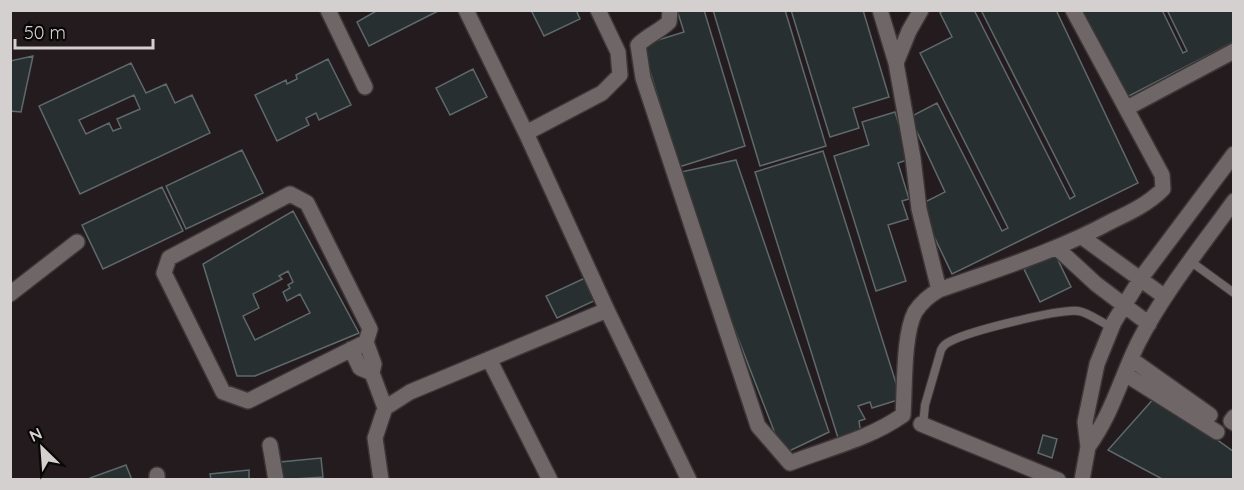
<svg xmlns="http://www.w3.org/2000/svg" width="1244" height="490" font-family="Quicksand,sans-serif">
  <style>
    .building { fill: #272f31; stroke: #5f696b; stroke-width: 1.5; fill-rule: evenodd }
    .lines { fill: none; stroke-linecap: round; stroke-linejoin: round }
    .lane-casing { stroke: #3c3637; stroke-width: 10 }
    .street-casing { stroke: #3c3637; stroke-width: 18 }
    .lane { stroke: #6f6667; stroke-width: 8 }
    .street { stroke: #6f6667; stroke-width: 15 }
  </style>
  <rect width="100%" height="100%" fill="#231b1d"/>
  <!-- building -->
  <path class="building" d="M378,10H440L369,46L357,22Z
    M531,10H576L580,19L544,36Z
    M677,10H704L745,146L679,167L642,45L684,32Z
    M713,10H785L826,146L760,166Z
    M791,10H863L889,97L853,108L859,128L830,137Z
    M944,10H974L1070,199L1075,196L981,10H1056L1138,183L952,274L919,205L945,192L910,117L937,103L1002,231L1008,228L920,53L952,37L940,13Z
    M1081,10H1162L1183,53L1187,51L1167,10H1234V42L1125,98Z
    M33,56L21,112L10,111V61Z
    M328,59L351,105L319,120L316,113L306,118L309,125L277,141L255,95L286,80L287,84L297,79L296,75Z
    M131,63L146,93L166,84L175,103L192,95L210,133L80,194L39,106ZM134,95L140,109L117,119L121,128L113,131L109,123L86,134L79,120Z
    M473,69L487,97L450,115L436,88Z
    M895,112L910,159L898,163L909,199L902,201L908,219L888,225L906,281L876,291L834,156L869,145L862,122Z
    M242,150L263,193L186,229L166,186Z
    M823,151L901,399L872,408L870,402L858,406L865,419L859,421L861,435L839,441L755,172Z
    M736,160L829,432L783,454L720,292L681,172Z
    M162,187L183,231L103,269L82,225Z
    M293,211L359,333L255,376H237L203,264ZM288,271L293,282L288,285L290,288L283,292L287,301L300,294L310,313L255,340L243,316L259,308L253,294L282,279L279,276Z
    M1055,254L1071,287L1040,302L1024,269Z
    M585,278L596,300L557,318L546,296Z
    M1156,396L1234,452V480H1164L1108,450Z
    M1043,435L1057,439L1052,458L1038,453Z
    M321,458L323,477L281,480L280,462Z
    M126,465L132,480H90V478Z
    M249,470V480H211L210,474Z"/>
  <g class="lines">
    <defs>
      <path id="lane" d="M1190,261L1234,293
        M923,425L925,405L941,350C943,346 946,343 951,341C970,331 1058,309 1078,311C1088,312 1102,323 1111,327"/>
      <path id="street" d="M328,10L365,87
        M466,10L526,133L607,310L689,480
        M670,10L669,22C660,31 648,35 638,45L643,78L758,426L790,463C828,448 869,439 903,415C905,388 903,335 915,312C921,303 930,295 939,290C998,269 1057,251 1112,221C1131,212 1148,204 1163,189L1162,175L1073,10
        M880,10L896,63
        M921,10L909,31L896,63L913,158L919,209L939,290
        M1127,108L1234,51
        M526,133L602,93L620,75L618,52L598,10
        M290,194L307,203L370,329L366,342L248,401L223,392L164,273L169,258Z
        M1082,237L1165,297
        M1057,248L1096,284L1149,324
        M10,294L77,242
        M366,342L374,364L372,373L385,408
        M351,349L360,368L372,373
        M489,359L550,480
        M1131,359L1210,415
        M1125,374L1217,432
        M1234,417L1231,421L1234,423
        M921,424L1058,480
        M270,445L276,480
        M1088,447C1113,412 1120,380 1138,343C1164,292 1201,247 1234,201
        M157,475V480
        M381,480L375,438L385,408L410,392L607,310
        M1082,480L1088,447L1085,422L1097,364L1114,322L1141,278L1234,154"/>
    </defs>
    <!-- lane casing -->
    <use href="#lane" class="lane-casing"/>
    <!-- street casing -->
    <use href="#street" class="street-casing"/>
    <!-- lane -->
    <use href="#lane" class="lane"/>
    <!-- street -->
    <use href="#street" class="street"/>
  </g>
  <!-- border -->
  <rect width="1244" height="490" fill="none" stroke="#d5d0d0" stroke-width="24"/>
  <!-- north arrow -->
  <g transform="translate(42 448) rotate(335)" stroke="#0a0707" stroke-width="4.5" paint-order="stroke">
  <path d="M0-4.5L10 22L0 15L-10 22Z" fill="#d5d0d0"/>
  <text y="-9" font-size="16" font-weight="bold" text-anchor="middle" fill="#d5d0d0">N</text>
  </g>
  <!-- scale -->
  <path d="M15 39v9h138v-9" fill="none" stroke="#d5d0d0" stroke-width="3"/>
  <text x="24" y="39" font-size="18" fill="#d5d0d0" stroke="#0a0707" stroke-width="4.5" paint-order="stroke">50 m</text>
</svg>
